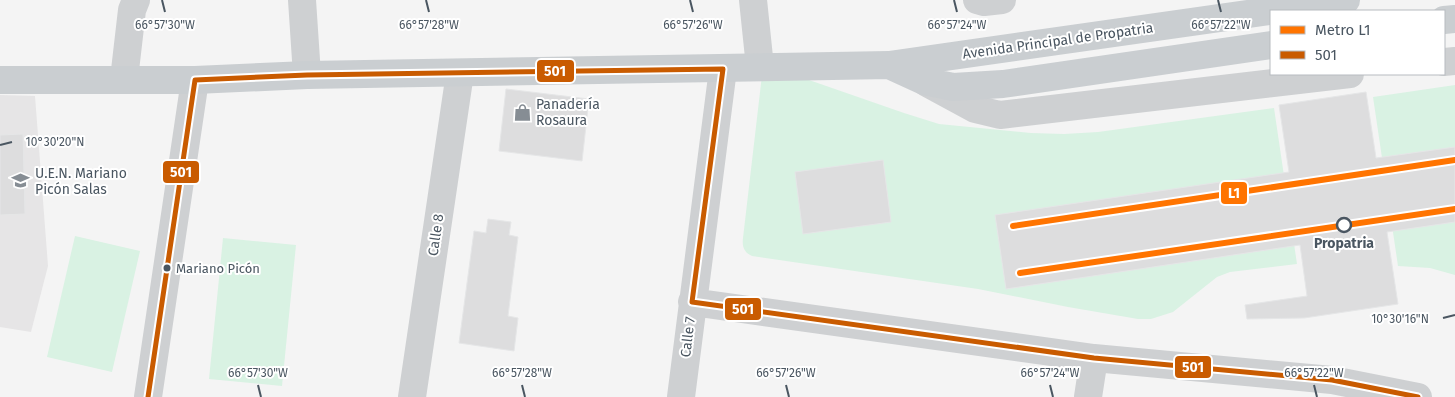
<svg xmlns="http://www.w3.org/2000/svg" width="1455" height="397" font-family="'Fira Sans',sans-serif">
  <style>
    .education { fill: #e6e5e6 }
    .green { fill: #d9f2e3 }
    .building { fill: #ddddde; stroke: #e5e6e7 }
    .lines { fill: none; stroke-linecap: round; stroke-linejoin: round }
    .minor { stroke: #ced0d2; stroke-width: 28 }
    .major { stroke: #caced1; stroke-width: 28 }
    .bus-1-casing { stroke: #fff; stroke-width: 9 }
    .bus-1 { stroke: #c95b00; stroke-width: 5 }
    .metro-1-casing { stroke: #fff; stroke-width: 10 }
    .metro-1 { stroke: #ff7400; stroke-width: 6 }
    .ticks { fill: none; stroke: #4a5661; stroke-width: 2 }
    .stop-dot { fill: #fff; stroke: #4a5661; stroke-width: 2.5 }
    .bus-dot { fill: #4a5661; stroke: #fff; stroke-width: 2 }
    .labels { text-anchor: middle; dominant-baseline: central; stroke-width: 4; stroke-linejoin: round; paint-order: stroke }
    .bus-label { font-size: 13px; fill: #4a5661; stroke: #fff; text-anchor: start }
    .street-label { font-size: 14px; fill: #4a5661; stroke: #fff }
    .poi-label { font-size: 14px; fill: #4a5661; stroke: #fff; text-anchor: start }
    .stop-label { font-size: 14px; font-weight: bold; fill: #4a5661; stroke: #fff }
    .ticks-label { font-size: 12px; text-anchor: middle; fill: #4a5661; stroke: #fff; stroke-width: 4; stroke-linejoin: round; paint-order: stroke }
    .line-badge { stroke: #fff; stroke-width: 2 }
    .badge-label { font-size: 14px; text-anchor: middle; font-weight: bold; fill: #fff }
  </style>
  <rect width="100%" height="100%" fill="#f4f4f4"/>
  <!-- education -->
  <path class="education" d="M0,95L35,96L48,266L31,332L0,327Z"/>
  <!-- green -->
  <path class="green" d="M762,75L809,80L904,113L939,124L1031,133L1064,134L1098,132L1274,108L1297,264L1230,272L1217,277L1173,312L1151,319H1138L1068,307L978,289L752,256C744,252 742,247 743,238Z
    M1455,85V275L1430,268L1398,266L1373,97Z
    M75,236L140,251L112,372L47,357Z
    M223,238L296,245L282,386L209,379Z"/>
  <!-- building -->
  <path class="building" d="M506,89L589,99L582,161L499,151Z
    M1366,92L1376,158L1455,147V222L1387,232L1398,304L1304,318L1247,319L1245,305L1307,296L1300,245L1006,289L995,215L1289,172L1279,105Z
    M23,134L25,214L0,215V135Z
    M883,160L891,222L803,234L795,172Z
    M488,219L511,222L509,235L518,237L508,316L518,318L514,351L459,343L474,231L486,233Z"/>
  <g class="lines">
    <!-- minor -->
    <path class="minor" d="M302,0L307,75
      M753,0L760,67
      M977,0L984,2L1002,0
      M1444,62L1455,61
      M124,79L132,10L136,0
      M927,83L975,109L1000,115L1350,74
      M692,302L1094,358L1332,380L1418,397
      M148,397L195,80
      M412,397L460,73
      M681,397L723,69
      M1088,397L1094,358"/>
    <!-- major -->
    <path class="major" d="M1444,20L1455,19
      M889,65L924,81L953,87L1003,84L1271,45
      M0,80H195L307,75L889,65L1346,0"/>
    <defs>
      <path id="bus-1" d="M148,397L195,80L307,75L723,69L692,302L1094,358L1332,380L1418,397"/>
    </defs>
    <!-- bus-1 casing -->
    <use href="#bus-1" class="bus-1-casing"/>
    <!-- bus-1 -->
    <use href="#bus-1" class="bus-1"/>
    <defs>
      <path id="metro-1" d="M1013,226L1455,160
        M1020,273L1455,209"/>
    </defs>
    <!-- metro-1 casing -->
    <use href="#metro-1" class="metro-1-casing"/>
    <!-- metro-1 -->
    <use href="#metro-1" class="metro-1"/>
  </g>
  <!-- ticks -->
  <path class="ticks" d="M162,0L165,12M426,0L429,12M690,0L693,12M954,0L957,12M1218,0L1221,12M0,145L12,142M1443,318L1455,315M258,385L261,397M522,385L525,397M786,385L789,397M1050,385L1053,397M1314,385L1317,397"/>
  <!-- icons -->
  <defs>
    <symbol id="shop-bare" viewBox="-9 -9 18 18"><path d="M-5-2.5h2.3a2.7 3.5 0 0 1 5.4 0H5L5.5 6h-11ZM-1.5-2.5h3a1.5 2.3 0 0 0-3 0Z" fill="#868d94" stroke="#fff" stroke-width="2.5" paint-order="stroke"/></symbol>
    <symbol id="school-bare" viewBox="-9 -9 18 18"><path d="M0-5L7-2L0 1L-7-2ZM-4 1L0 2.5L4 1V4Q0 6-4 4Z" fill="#868d94" stroke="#fff" stroke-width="2.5" paint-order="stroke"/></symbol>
  </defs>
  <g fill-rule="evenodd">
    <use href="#shop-bare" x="510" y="100" width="25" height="25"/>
    <use href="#school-bare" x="8" y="168" width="25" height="25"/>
  </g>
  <!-- markers -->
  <circle class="stop-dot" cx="1344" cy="225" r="7"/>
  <circle class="bus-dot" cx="167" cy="268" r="4.5"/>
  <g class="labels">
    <!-- bus labels -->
    <g class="bus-label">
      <text x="176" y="268">Mariano Picón</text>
    </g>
    <!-- street labels -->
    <g class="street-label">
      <text transform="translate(1058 41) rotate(-8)">Avenida Principal de Propatria</text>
      <text transform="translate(436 235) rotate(-82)">Calle 8</text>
      <text transform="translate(688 337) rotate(-83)">Calle 7</text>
    </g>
    <!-- poi labels -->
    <g class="poi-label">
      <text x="536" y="104">Panadería<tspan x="536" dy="16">Rosaura</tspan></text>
      <text x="35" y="173">U.E.N. Mariano<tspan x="35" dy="16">Picón Salas</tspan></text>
    </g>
    <!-- stop labels -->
    <g class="stop-label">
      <text x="1344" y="243">Propatria</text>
    </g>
  </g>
  <g class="ticks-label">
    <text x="165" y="29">66°57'30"W</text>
    <text x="429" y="29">66°57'28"W</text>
    <text x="693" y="29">66°57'26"W</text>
    <text x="957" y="29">66°57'24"W</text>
    <text x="1221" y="29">66°57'22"W</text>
    <text x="55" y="146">10°30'20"N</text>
    <text x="1400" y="323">10°30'16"N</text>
    <text x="258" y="377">66°57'30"W</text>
    <text x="522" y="377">66°57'28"W</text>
    <text x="786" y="377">66°57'26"W</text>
    <text x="1050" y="377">66°57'24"W</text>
    <text x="1314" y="377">66°57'22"W</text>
  </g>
  <g class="line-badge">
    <rect x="536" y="59" width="39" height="24" rx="5" fill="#c95b00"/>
    <rect x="162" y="160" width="38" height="24" rx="5" fill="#c95b00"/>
    <rect x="1220" y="181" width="28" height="24" rx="5" fill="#ff7400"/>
    <rect x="724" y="297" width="38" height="24" rx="5" fill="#c95b00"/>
    <rect x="1174" y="355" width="38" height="24" rx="5" fill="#c95b00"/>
  </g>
  <g class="badge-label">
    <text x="555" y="76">501</text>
    <text x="181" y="177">501</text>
    <text x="1234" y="198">L1</text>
    <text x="743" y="314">501</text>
    <text x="1193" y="372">501</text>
  </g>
  <!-- legend -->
  <rect x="1270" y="10" width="175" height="65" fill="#ffffff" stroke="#b7bbc0"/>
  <rect x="1280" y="26" width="25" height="8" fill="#ff7400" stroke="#b7bbc0"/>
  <text x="1315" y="35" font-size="15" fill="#4a5661">Metro L1</text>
  <rect x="1280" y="51" width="25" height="8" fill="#c95b00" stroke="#b7bbc0"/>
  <text x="1315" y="60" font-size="15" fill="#4a5661">501</text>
</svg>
